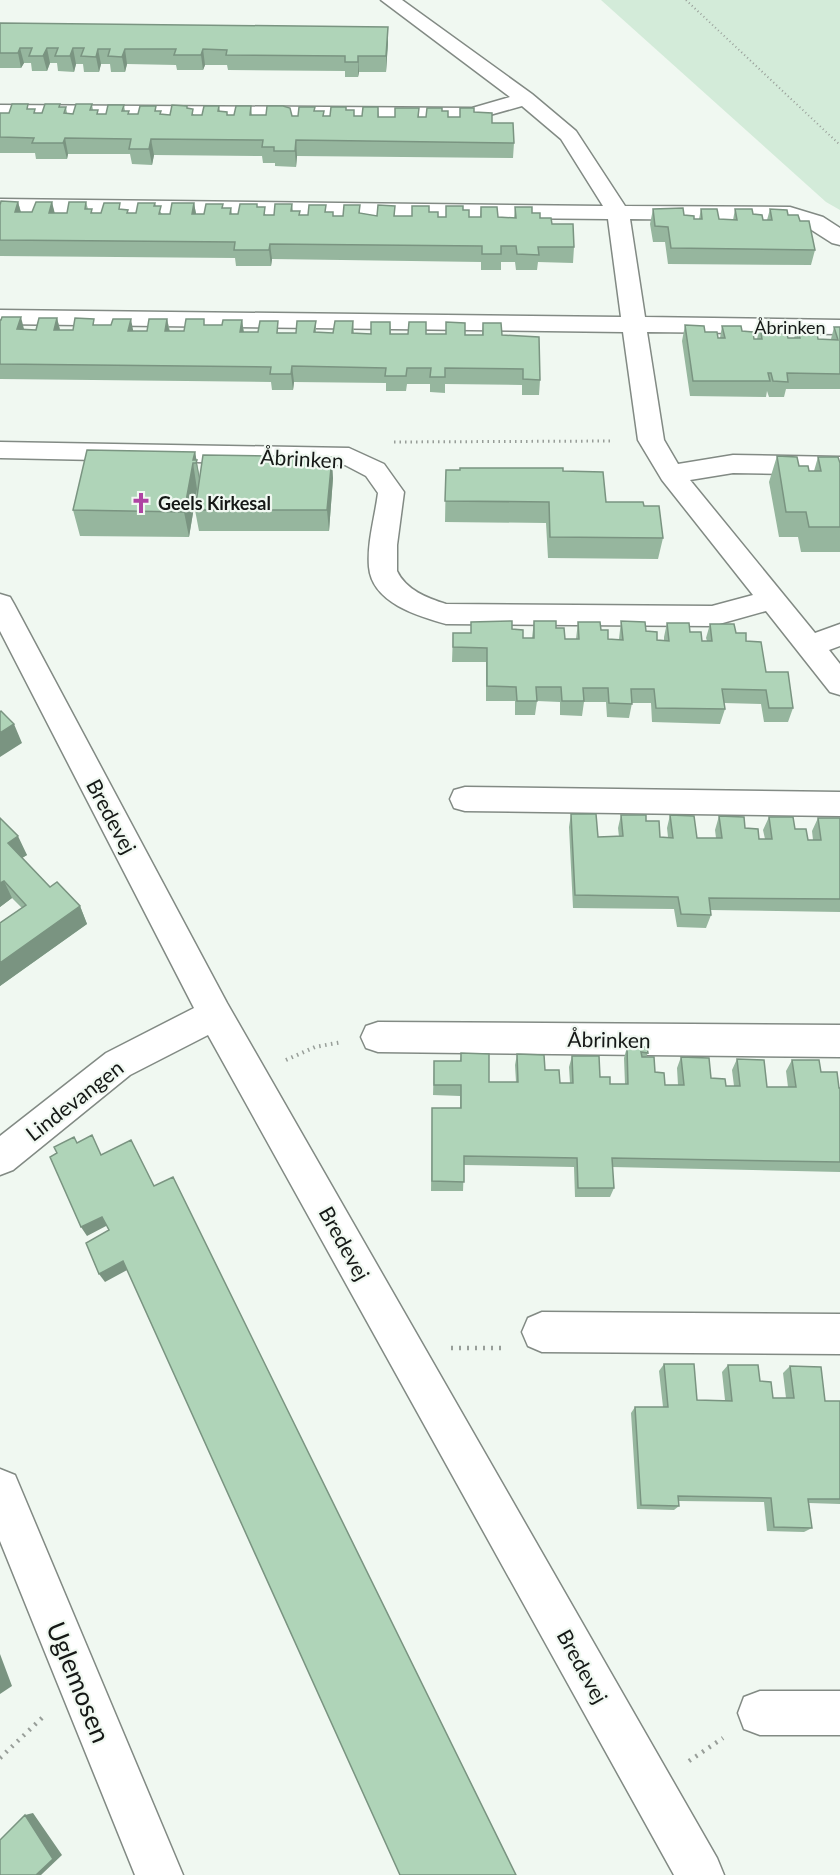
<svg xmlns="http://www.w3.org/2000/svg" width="840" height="1875" font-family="Lato,sans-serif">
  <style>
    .green { fill: #d3ebd9 }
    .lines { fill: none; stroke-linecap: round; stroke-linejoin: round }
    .minor-casing { stroke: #828a84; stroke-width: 3 }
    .path-far3 { stroke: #989e99; stroke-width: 2; stroke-dasharray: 1 3; stroke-linecap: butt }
    .path-far2 { stroke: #989e99; stroke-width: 3; stroke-dasharray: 1.5 4; stroke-linecap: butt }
    .path-far1 { stroke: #989e99; stroke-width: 4; stroke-dasharray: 1.5 4.5; stroke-linecap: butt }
    .path { stroke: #989e99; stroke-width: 4.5; stroke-dasharray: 2 6; stroke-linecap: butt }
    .minor { fill: #fff; fill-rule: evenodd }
    .wall { fill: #96b69e }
    .shaded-wall { fill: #7a9481 }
    .building { fill: #afd4b8; stroke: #7a9481; stroke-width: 1.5 }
    .labels { text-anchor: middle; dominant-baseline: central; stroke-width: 4.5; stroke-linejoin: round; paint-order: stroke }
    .far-street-label { font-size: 18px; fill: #151816; stroke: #f0f8f1 }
    .far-poi-label { font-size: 18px; font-weight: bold; fill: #151816; stroke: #f0f8f1; text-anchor: start }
    .street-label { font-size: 21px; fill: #151816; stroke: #f0f8f1 }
    .near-street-label { font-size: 26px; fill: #151816; stroke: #f0f8f1 }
  </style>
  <rect width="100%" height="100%" fill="#f0f8f1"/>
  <!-- green -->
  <path class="green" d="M601,0H840V210L826,202Z"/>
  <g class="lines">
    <defs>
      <path id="minor" d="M381,0H402L532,94L576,131L625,206L790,207L823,217L840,228V245L832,243L807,227L788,221L630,219L645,317L840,320V334L647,332L664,440L678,464L733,455L840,457V475L733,473L690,480L815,633L840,624V646L829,650L840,664V695L830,692L766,611L712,626L446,624C418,616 372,603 369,567C367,542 375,517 378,493L366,476L345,465L0,458V442L349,448L384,464L404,492L397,545V571C406,590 427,598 446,604L712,606L753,595L662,480L638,440L623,332L0,324V310L621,317L608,219L0,213V199L603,206L561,139L522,106L472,120L0,117V105L472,108L510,97Z
        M0,594L10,597L14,604L227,1003L717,1858L724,1875H674L208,1035L130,1075L13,1170L0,1175V1136L106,1053L194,1008L0,631Z
        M465,787L840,792V816L465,811L454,808L450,799L454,790Z
        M378,1022L840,1025V1057L378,1052L366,1048L361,1037L366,1026Z
        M542,1312L840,1314V1354L542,1352L528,1346L522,1332L528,1318Z
        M0,1469L15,1475L183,1875H135L0,1541Z
        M760,1691H840V1735H760L744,1729L738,1713L744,1697Z"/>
    </defs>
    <!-- minor casing -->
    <use href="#minor" class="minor-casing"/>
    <!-- path-far3 -->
    <path class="path-far3" d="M686,0L840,145"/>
    <!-- path-far2 -->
    <path class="path-far2" d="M394,442L614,441"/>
    <!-- path-far1 -->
    <path class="path-far1" d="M286,1060L315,1047L342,1042"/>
    <!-- path -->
    <path class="path" d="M451,1348H503
      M0,1758L44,1716
      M689,1761L723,1738"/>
    <!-- minor -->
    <use href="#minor" class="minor"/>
  </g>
  <!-- wall -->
  <path class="wall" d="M0,23L388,42L386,72H359L358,77H345V71L228,70L227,65H205L203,70H177L176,65L127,64L125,72H111L110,64H101L99,72H84L83,64H76L74,72L58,71L57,63H50L47,71H32L31,63H24L21,68H0Z
    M92,104L93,110L98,114H106L124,105L125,111L129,114H138L157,111H161V114L170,115L188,108L194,115H202L219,106L220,111L228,115H234L251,106L252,115L298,116L315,111L324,116H330L347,110H354V116H362L378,107L379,117H395L419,108V117H426L442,111L448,117H459L474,112L492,123L514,143L513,158L297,156L296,167L275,166V163H263L262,156L154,155L152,165L132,164L130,154H68L67,159H36L35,153H0V113H9L30,109L36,113H42L61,107H66L67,113L73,114Z
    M18,202L21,212H32L52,202L54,213H67L86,202L88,209L93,213H101L122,210L129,213H136L155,203L156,206L162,214H170L194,203L196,214H204L224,208H231L232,214H238L257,204V207L266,215H274L292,204L293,211L300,215H308L326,212L333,216H343L360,205V213L377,216H412L429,212L438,217H446L463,210L469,217H480L481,207L498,217L514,218L515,207L532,213L552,224L574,247L573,263L538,262L537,270H516L515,262H501V270H481V262L272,259L271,266H236L235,258L0,256V205Z
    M653,209L684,215L694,219H699L701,209L719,219L733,220L735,209L753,214L763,220H767L770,209L788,215L800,221L815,250L811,265L668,264L665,242H653L650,224Z
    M57,318L60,330H73L96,325L133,331H147L167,319L170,331H184L205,325H222L242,320L244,332L296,333L316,321V332L333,333L353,321L354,333L371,334L390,322L391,334L482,335L483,323L502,335L540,380L539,395H522V385L445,384V393L430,392V384H407L406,391H386V383L294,382L293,390H272L271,382L0,379V320L24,330H36Z
    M685,325L705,332L718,338H720L722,326L742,331L754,339H757L760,326L780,334L788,338H794L798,327L818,339H831L834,327H840V389H786L784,397H769L767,391L766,397L690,396L682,341Z
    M195,452L200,478H333L329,531H199L195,510L197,489L189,537L80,536L73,510Z
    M777,456L809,471H814L818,457L840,463V552H801L798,537H779L769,482Z
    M446,470L563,471L606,502L644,506L663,538L658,559L548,558L546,523L445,522Z
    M534,621L556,628L565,639H576L578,622L601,630L608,639H619L621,621L646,631L657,640L664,641V637L667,623L690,632L702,641H707L706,638L710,624L736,633L746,641L766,672L793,708L788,722H764L761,704L724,703L725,709L720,724L652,722L651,703H632L629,718L607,717L606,702H584L582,716L560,715V702L537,701L535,715H515V701H486V662H452L453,633H470L512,629L523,638H532Z
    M571,814L598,837H619L618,828L621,815L646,821L660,837H668L667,828L670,815L697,838H716L715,830L719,816L745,828L759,839H765L763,830L769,817L795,829L808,840H813L812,831L818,818H840V912L710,910L711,915L706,928L677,927L674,909L573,908L569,827Z
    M0,818L27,855L22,858L50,887L80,906L87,924L0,986V923L22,908L12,898L0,907Z
    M627,1047L648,1053L646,1057L655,1072L665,1085H678L677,1068L681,1057L711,1078L726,1086H734L732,1070L737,1059L767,1087H788L786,1071L792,1060L821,1072L840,1088V1172L612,1167L614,1188L610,1197H575L574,1167L464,1165L463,1191H431L432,1108H460V1096L433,1095L434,1061H460L461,1053L489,1082H516L515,1065L517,1054L545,1070L560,1083H570L569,1067L572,1056L610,1084H625L624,1058Z
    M664,1364L697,1400H725L722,1372L728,1365L760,1381L773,1398H786L783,1373L790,1366L825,1401H840V1504L809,1503L812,1528L804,1532L767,1531L764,1502L678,1501L679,1506L674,1510L637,1509L631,1413L635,1407H663L659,1371Z"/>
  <!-- shaded-wall -->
  <path class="shaded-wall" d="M388,27V42L386,72V56Z
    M20,48L24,63L21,68L18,53Z
    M47,48L50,63L47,71L43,56Z
    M73,48L76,64L74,72L70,56Z
    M98,49L101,64L99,72L96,57Z
    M125,49L127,64L125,72L122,57Z
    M203,49L205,65L203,70L201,55Z
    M358,56L359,72L358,77Z
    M65,138L68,154L67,159L63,143Z
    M151,139L154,155L152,165L149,149Z
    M296,140L297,156L296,167L295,151Z
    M18,202L22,217L15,212Z
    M52,202L56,218L49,213Z
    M194,203L197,219L192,214Z
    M270,244L272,259L271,266L269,250Z
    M21,317L25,333L17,329Z
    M57,318L61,334L54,330Z
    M131,319L134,335L128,331Z
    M167,319L170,335L165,331Z
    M242,320L244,336L240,332Z
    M292,366L294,382L293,390L291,374Z
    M195,452L201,486V489L196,463L193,460Z
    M332,457L333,478L329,531L327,510Z
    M193,463L197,489L189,537L184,512Z
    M14,724L22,743L0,757V733Z
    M18,836L27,855L17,861L8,843Z
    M4,881L12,898L0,907V883Z
    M80,906L87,924L0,986V963Z
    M102,1217L108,1225L87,1236L81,1227Z
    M123,1261L129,1269L105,1282L99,1274Z
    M0,1654L12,1686L0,1694Z
    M33,1813L62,1855L41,1875H36L25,1815Z"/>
  <!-- building -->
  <path class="building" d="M0,23L388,27L386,56H358V62H345V56L226,55L227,50L203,49L201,55H174L176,49H125L122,57L108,56L110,49H98L96,57L81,56L84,48H73L70,56H55L58,48H47L43,56H29L32,48H20L18,53H0Z
    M12,104H28L27,109H35L34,113H42L45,104H60L59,107H66L64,113L73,114L76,104H92L90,110H98L97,114H106L108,105H124L122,111H129L128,114H138L140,106H156L155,111H161L160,114L170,115L172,105L187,106V108L193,109L192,115H202L204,106H219L218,111L227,112V115H234L236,106H251L250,115H266L267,106H283L290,108L292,116H298L299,107H315L314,111H324L323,116H330L331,107H346V110H354V116H362L363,107H378V117H395V108H419L418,117H426L427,108H442V111H448V117H460V108H474V112L492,113V123H513L514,143L296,140L295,151H274V147H262L263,140L151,139L149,149H129L131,139L65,138L63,143H32L34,138L0,137V113H9Z
    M1,201L18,202L15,212H32L36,202H52L49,213H67L69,202H86L85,209H92L91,213H101L104,203H120L119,209L128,210L127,213H136L138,203H155L154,206H161L159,214H170L172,203H194L192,214H204L206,204H223L222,208H231L230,214H238L240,204H257V207H265L264,215H274L275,204H292L291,211H300L299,215H308L309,205H326L325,212H333V216H343L344,205H360L359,213L377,216L378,205L395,206L394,216H412V206H429V212H438V217H446V206H463V210H469V217H481V207H497L498,217L516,218L515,207H532V213H540V218H551L552,224H573L574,247H538L539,255L517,254L516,246H501V254H482V246L270,244L269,250H234L235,242L0,240V205Z
    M683,208L684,215L694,216V219H702L701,209H717L719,219L737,220L735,209H752L753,214L762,215L763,220H772L770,209L787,210L788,215H798L800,221H809L815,250L671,248L668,227L655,226L653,209Z
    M2,317H21L17,329L36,330L39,318H57L54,330H73L75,318L94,319L93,325H111L113,319H131L128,331H147L149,319H167L165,331H184L186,319H204V325H222L223,320H242L240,332H258L260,321H278L277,333H296L297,321H316L314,332L333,333L335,321H353L352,333L371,334V322H390V334H408L409,322H426V334H446V322L465,323V335H483V323H501L502,335L539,337L540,380L523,379V369L445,368V377H430L431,368H407L406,376H385L386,368L292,366L291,374H270L271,367L0,364V320H1Z
    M685,325L704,326L705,332H717L718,338H725L722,326H741L742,331L753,332L754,339H762L760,326H779L780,334H787L788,338H800L798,327H816L818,339L838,340L834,327H840V374L787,373L788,382L773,381L771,373H768L770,381H693Z
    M87,450L195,452L193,460H197L196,463H193L184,512L73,510Z
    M203,455L332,457L327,510H195Z
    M777,456L797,457L799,466H808L809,471H821L818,457H838L840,463V527H809L806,512H786Z
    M460,468H563V471L603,472L606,502H643L644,506H659L663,538L550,537L549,502L445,501L446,470H460Z
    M512,621V629L523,630V638H534V621H556V628H564L565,639H579L578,622H600L601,630H608V639L623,640L621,621L645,622L646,631L657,632V640L669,641L667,623H689L690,632H701L702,641H712L710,624H734L736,633H746V641L761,642L766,672H788L793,708H769L766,690L722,689L725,709L656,708L654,689H631L632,704L609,703L608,688H583L584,701H562L561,687H536L537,701H517L516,687L487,686V648L453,647V633H471V622Z
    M1,711L14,724L0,733V712Z
    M571,814H596L598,837L623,836L621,815H646V821H659L660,837L673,838L670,815L694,816L697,838H722L719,816L744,817L745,828L758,829L759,839H772L769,817H793L795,829H806L808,840H821L818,818H840V899L709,898L711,915L681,914L678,897L575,895Z
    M0,818L18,836L8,843L50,887L57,882L80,906L0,963V923L26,905L4,881L0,883Z
    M627,1047H647L648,1053L641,1052L642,1057H654L655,1072L664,1073L665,1085H684L681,1057L709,1058L711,1078L725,1079L726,1086H740L737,1059L764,1060L767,1087H796L792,1060H819L821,1072H837L839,1088H840V1162L612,1158L614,1188H578L577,1158L464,1156V1182L432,1181V1108H461V1085H434V1061H461V1053L489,1054V1082H518L517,1054L544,1055L545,1070H559L560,1083H573L572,1056H599L600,1077H610V1084H628Z
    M92,1135L101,1155L131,1140L154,1186L173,1177L516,1875H400L123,1261L99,1274L86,1243L109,1230L102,1217L81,1227L50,1157L57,1153L54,1147L74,1137L77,1143Z
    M664,1364H694L697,1400L732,1401L728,1365H758L760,1381L771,1382L773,1398H794L790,1366L821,1367L825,1401H840V1499H808L812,1528L774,1527L771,1498L678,1496L679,1506L641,1505L635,1407H668Z
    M25,1815L53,1859L36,1875H0V1840Z"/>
  <!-- icons -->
  <defs>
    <symbol id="church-bare" viewBox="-9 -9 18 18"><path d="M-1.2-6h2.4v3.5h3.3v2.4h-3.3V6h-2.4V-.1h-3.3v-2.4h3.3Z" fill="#af44a3" stroke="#f0f8f1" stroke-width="2.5" paint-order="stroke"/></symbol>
  </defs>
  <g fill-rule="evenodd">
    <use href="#church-bare" x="126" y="488" width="30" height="30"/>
  </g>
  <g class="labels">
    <!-- far-street labels -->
    <g class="far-street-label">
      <text x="790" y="327">Åbrinken</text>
    </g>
    <!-- far-poi labels -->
    <g class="far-poi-label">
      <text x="158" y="503">Geels Kirkesal</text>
    </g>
    <!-- street labels -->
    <g class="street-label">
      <text transform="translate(302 458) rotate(3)">Åbrinken</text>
      <text transform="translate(112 816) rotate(62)">Bredevej</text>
      <text transform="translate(609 1039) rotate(1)">Åbrinken</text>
      <text transform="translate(74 1100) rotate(-38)">Lindevangen</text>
      <text transform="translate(345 1243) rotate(61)">Bredevej</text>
      <text transform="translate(583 1666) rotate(61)">Bredevej</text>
    </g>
    <!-- near-street labels -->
    <g class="near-street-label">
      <text transform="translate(79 1682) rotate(68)">Uglemosen</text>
    </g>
  </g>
</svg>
